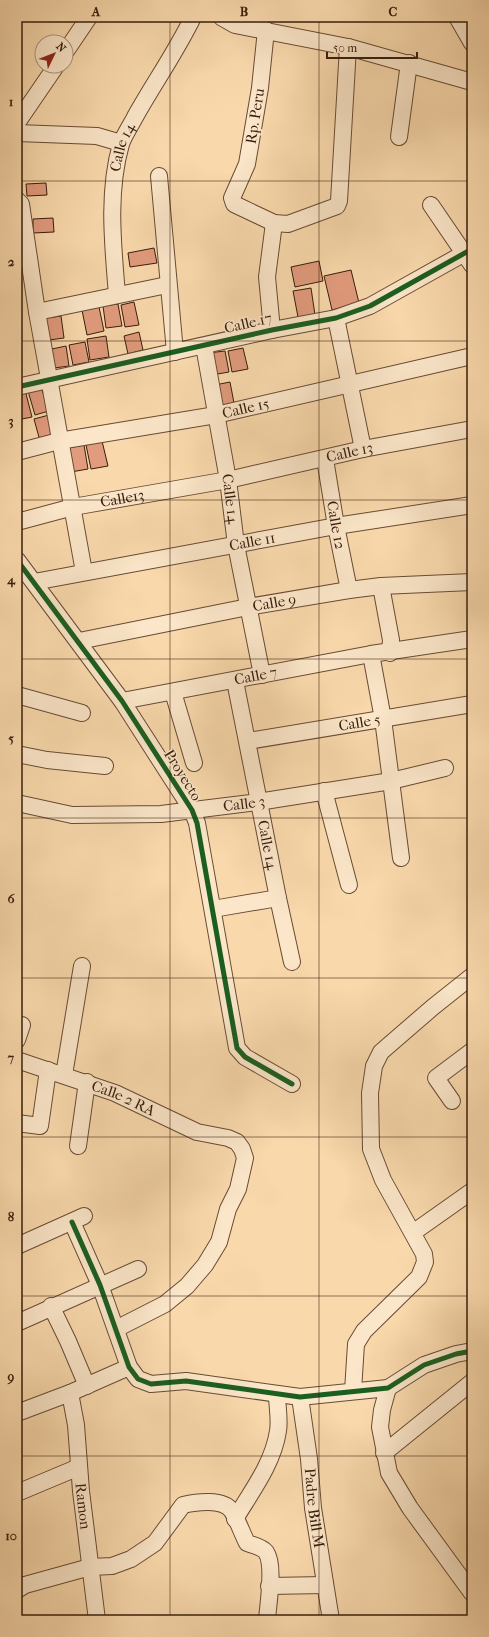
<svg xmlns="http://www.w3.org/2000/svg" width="489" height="1637" font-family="'IM FELL French Canon',serif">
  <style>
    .building { fill: #e19b7d; stroke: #371c0b }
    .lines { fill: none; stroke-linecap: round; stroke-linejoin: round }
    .minor-casing { stroke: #684b33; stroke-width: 18 }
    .minor { stroke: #fbe6c9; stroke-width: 16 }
    .cycleway-casing { stroke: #fbe6c9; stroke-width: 8 }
    .cycleway { stroke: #1b5e20; stroke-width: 5 }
    .grid { fill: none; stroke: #371c0b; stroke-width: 1; stroke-opacity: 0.55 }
    .labels { text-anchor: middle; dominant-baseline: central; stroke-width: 3; stroke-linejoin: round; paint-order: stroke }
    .street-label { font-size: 15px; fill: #371c0b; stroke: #fbe6c9 }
    .neatline { fill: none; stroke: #371c0b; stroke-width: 1.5 }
    .grid-label { font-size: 13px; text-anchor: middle; font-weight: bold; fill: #371c0b }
  </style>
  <rect width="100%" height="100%" fill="#f9d9ac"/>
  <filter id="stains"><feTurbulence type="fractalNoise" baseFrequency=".005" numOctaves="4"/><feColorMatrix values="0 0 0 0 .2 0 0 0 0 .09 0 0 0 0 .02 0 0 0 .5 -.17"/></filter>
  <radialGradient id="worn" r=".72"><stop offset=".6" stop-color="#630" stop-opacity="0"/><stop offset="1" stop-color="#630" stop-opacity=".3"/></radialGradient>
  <!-- building -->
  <path class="building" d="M46,183L47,195L27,196L26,184Z
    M53,218L54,232L33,233V219Z
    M17,231L22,248L17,249Z
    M154,248L157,263L130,267L128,253Z
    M319,261L323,281L295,287L291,267Z
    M351,270L359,303L332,310L324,276Z
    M311,288L315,315L298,317L293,291Z
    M134,302L139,325L125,327L121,305Z
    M118,304L122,326L106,328L103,306Z
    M99,307L104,331L87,335L82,310Z
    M61,316L64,338L49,340L46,318Z
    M139,332L143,350L128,354L124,336Z
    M106,336L109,357L90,360L87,339Z
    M85,342L89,362L73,365L69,345Z
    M66,346L69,366L54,368L52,349Z
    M243,348L248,369L232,372L228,351Z
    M225,351L229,372L212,375L208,353Z
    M230,382L234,403L219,406L215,385Z
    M41,387L49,411L35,415L28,391Z
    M25,390L32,417L17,420V392Z
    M49,415L55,437L40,441L34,419Z
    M102,441L108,466L91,469L86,445Z
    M84,445L88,469L71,472L67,448Z"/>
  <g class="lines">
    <defs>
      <g id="minor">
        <path d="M221,17L235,25L348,47L472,82"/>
        <path d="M457,17L472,43"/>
        <path d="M266,30L260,88L247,164L232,198L234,204L274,223L288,224L337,206L339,201L348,47"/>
        <path d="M66,51L89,17"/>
        <path d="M17,123L56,66"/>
        <path d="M17,133L97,136L121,143"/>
        <path d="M399,137L409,63"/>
        <path d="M159,176L175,352"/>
        <path d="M17,200L21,204L37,312L84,572"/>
        <path d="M431,205L472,265"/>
        <path id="s1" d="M117,295C113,245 107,193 121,144C124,135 131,125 135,117C154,83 176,52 193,17"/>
        <path d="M37,312L167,285"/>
        <path d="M336,318L363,449"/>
        <path d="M272,330L267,277L274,223"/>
        <path id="s2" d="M204,346L228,480L236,545L262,675"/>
        <path d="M17,387L272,330L336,318L370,306L472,249"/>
        <path id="s3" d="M17,452L59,441L216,415L472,356"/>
        <path id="s4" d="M325,459L336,526L349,590"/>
        <path id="s5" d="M17,522L73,507L228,480L363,449L472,429"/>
        <path d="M17,560L122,701L192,810L197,823L237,1048L245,1057L292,1084"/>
        <path id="s6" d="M34,582L336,526L472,505"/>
        <path d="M381,586L391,640L390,653"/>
        <path id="s7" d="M79,641L248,607L349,590L381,586L472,582"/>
        <path d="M371,654L383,719L401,858"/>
        <path id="s8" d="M235,681L278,898L292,962"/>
        <path d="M173,692L194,763"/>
        <path d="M17,695L82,713"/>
        <path id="s9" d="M122,701L371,654L472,639"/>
        <path id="s10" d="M248,741L472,704"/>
        <path d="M17,754L47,760L105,766"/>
        <path d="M324,791L349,885"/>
        <path id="s11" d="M17,803L72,815L161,814L258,802L391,781L445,768"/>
        <path d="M213,909L278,898"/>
        <path d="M17,1040L22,1025"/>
        <path id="s12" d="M17,1060L115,1093L197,1132L228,1138L237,1142L242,1149L245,1158L238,1189L228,1209L219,1242L205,1265L187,1286L165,1304L116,1329"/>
        <path d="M64,1075L82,966"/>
        <path d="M452,1101L436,1078L472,1051"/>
        <path d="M17,1123L40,1126L48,1070"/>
        <path d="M78,1146L87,1082"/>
        <path d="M72,1222L100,1285L129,1367L138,1379L151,1384L186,1381L300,1397L388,1388L424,1365L456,1354L472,1351"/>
        <path d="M414,1232L472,1191"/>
        <path d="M17,1246L84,1216"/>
        <path d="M51,1306L68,1341L87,1386"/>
        <path d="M17,1323L138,1269"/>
        <path d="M388,1388L382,1410L380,1427L389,1473L410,1508L472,1593"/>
        <path d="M353,1391L356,1344L364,1331L419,1277L425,1262L424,1254L383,1180L371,1149L370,1093L374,1066L381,1052L433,1007L472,976"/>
        <path id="s13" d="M70,1393L76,1425L81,1491L97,1620"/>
        <path id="s14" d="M300,1397L309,1459L313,1508L331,1620"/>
        <path d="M17,1413L70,1393L129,1367"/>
        <path d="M384,1453L472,1382"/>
        <path d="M17,1493L79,1467"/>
        <path d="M235,1519C251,1492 273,1464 278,1431C280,1419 277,1406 277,1394"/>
        <path d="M269,1586L325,1585"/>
        <path d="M17,1590L25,1585L90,1567L112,1566L131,1559L155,1543L183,1505C196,1502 223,1498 232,1511C238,1521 242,1533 247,1543C253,1545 262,1547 266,1552C275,1565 268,1604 267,1620"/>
      </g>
    </defs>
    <!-- minor casing -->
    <use href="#minor" class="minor-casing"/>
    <!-- minor -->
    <use href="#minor" class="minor"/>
    <defs>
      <path id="cycleway" d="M17,387L272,330L336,318L370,306L472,249
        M17,560L122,701L192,810L197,823L237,1048L245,1057L292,1084
        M72,1222L100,1285L129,1367L138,1379L151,1384L186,1381L300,1397L388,1388L424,1365L456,1354L472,1351"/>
    </defs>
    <!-- cycleway casing -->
    <use href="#cycleway" class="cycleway-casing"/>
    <!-- cycleway -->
    <use href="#cycleway" class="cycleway"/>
  </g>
  <!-- grid -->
  <path class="grid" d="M170,17V1620M319,17V1620M17,181H472M17,341H472M17,500H472M17,659H472M17,818H472M17,978H472M17,1137H472M17,1296H472M17,1456H472"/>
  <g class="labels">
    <!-- street labels -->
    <g class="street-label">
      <text transform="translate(255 116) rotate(-81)">Rp. Peru</text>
      <text stroke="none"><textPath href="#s1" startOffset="149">Calle 14</textPath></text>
      <text transform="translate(248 323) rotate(-13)">Calle 17</text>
      <text stroke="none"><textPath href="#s3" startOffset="233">Calle 15</textPath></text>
      <text stroke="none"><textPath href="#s5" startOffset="340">Calle 13</textPath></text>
      <text stroke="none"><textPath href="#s5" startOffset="108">Calle13</textPath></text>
      <text stroke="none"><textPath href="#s2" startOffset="155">Calle 14</textPath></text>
      <text stroke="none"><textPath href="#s4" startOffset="67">Calle 12</textPath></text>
      <text stroke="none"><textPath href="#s6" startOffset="222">Calle 11</textPath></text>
      <text stroke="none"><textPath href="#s7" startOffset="199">Calle 9</textPath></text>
      <text stroke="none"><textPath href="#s9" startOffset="136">Calle 7</textPath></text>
      <text stroke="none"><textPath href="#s10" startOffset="113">Calle 5</textPath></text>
      <text transform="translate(183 775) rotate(58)">Proyecto</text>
      <text stroke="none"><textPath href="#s11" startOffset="229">Calle 3</textPath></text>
      <text stroke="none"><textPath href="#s8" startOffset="167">Calle 14</textPath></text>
      <text stroke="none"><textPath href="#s12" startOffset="113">Calle 2 RA</textPath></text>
      <text stroke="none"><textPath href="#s13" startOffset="114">Ramon</textPath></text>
      <text stroke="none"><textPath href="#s14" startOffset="112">Padre Bill M</textPath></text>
    </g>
  </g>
  <!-- margin -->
  <rect width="489" height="1637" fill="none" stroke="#f9d9ac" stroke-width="44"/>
  <!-- north arrow -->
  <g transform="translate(54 54) rotate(47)"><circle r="19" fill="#fbe6c9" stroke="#ad957d"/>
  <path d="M0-3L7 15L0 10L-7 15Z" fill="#8f2418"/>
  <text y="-6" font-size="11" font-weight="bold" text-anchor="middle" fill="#371c0b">N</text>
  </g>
  <!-- scale -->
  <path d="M327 52v6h90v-6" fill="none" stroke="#371c0b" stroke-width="2"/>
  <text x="333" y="52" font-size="12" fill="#371c0b" stroke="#fbe6c9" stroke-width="3" paint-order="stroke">50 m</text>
  <rect x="22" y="22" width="445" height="1593" class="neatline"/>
  <g class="grid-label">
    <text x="96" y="16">A</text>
    <text x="244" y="16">B</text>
    <text x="393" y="16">C</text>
    <text x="11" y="106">1</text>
    <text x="11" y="266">2</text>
    <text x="11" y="425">3</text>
    <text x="11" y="584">4</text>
    <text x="11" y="743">5</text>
    <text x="11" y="903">6</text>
    <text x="11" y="1062">7</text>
    <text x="11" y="1221">8</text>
    <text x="11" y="1381">9</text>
    <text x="11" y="1540">10</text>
  </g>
  <rect width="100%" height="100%" filter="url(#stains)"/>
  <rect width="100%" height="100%" fill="url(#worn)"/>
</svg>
